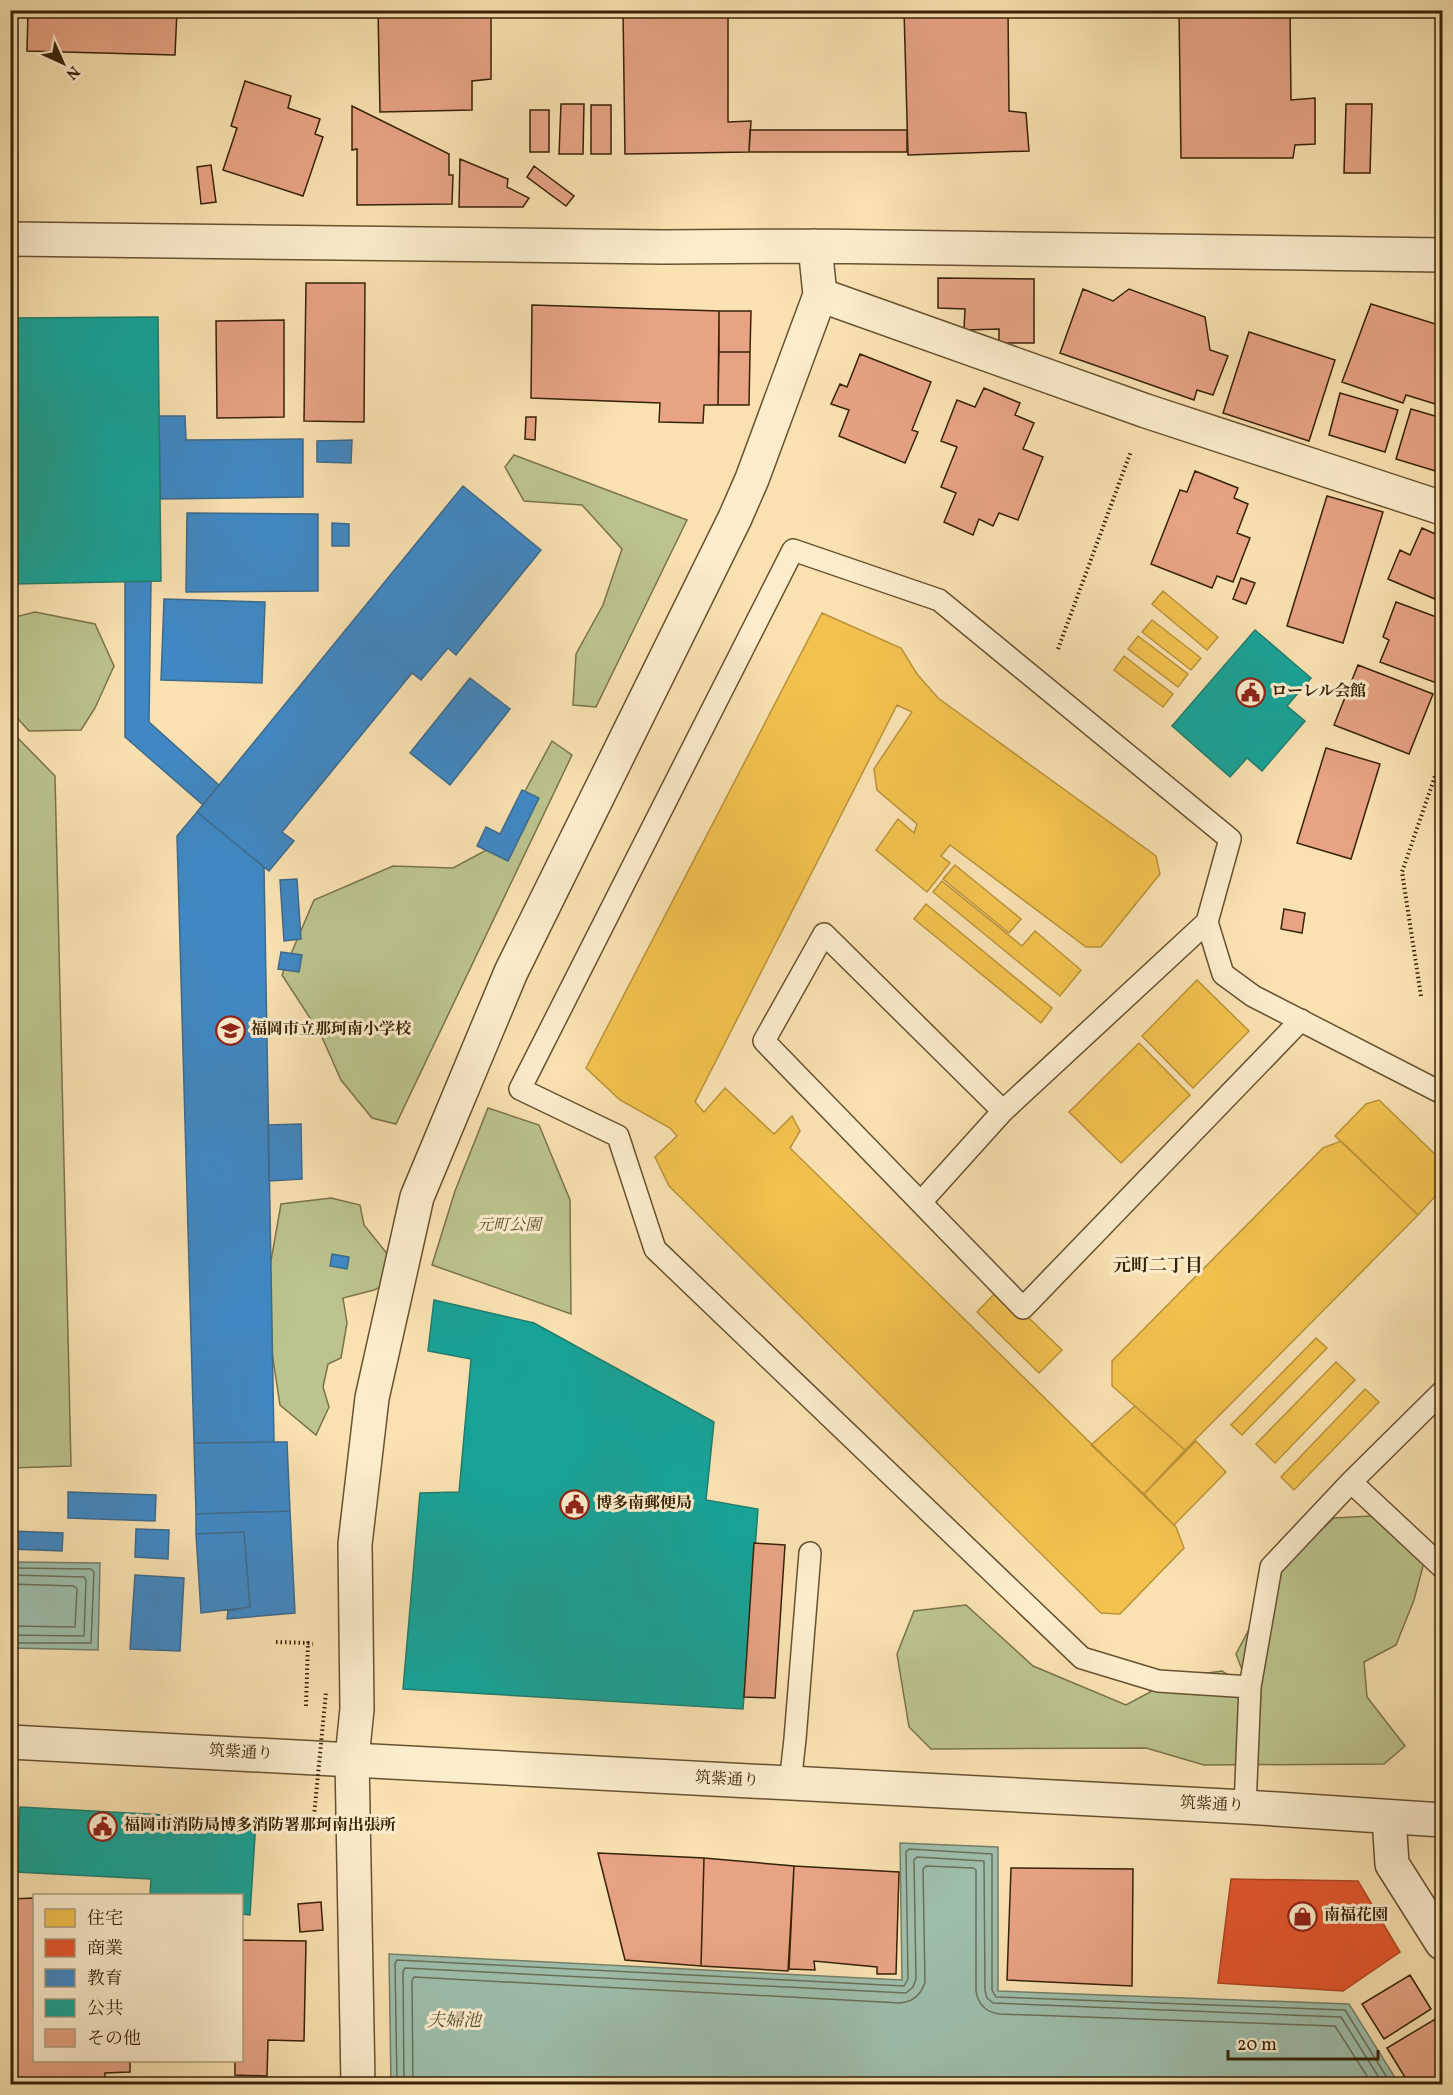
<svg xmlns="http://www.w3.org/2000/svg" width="1453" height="2095" font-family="Vollkorn,'Noto Serif JP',serif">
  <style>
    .green { fill: #bcc38d; stroke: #7a7349; stroke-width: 1.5 }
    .water { fill: #9ebeac; stroke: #758069; stroke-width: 1.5 }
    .homes { fill: #f2c14e; stroke: #ba9238; stroke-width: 1.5 }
    .shops { fill: #e4572e; stroke: #b04722; stroke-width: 1.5 }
    .schools { fill: #3f88c5; stroke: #3d6a8b; stroke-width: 1.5 }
    .public { fill: #17a398; stroke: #217d6c; stroke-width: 1.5 }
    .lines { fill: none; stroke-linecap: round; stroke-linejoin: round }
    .shore { stroke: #6a7058; stroke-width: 1.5 }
    .building { fill: #e7a384; stroke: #372305; stroke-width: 1.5 }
    .service-casing { stroke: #685230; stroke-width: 24 }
    .minor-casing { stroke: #685230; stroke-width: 36 }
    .tertiary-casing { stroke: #685230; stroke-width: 36 }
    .path { stroke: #372305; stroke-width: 4; stroke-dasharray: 1.5 3; stroke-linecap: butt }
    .service { stroke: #fbeccc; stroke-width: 21 }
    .minor { stroke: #fbeccc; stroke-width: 33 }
    .tertiary { stroke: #fbeccc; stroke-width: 33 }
    .path-bridge { stroke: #372305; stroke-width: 4; stroke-dasharray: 1.5 3; stroke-linecap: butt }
    .labels { text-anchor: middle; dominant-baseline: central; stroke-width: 6; stroke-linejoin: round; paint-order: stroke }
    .poi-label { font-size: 16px; font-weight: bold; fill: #372305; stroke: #fbeccc; text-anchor: start }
    .park-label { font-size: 16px; font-style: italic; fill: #5f532e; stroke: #fbeccc }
    .street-label { font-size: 16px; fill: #372305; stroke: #fbeccc }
    .neighbourhood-label { font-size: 18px; font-weight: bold; fill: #372305; stroke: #fbeccc }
    .water-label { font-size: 18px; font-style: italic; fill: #565237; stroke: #fbeccc }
  </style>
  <rect width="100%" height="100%" fill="#f9e1b1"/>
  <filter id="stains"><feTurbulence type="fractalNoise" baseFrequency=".00333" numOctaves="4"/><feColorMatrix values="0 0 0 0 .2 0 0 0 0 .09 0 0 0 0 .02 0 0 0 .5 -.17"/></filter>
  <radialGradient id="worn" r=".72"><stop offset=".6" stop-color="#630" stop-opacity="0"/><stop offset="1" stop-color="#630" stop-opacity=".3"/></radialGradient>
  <!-- green -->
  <path class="green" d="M514,455L687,520L596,707L573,705L576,654L603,605L622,549L582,505L524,501L505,467Z
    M35,612L95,624L114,666L95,708L81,730L29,731L11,711V618Z
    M10,730L55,776L71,1466L11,1468Z
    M552,741L572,755L396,1124L372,1118L341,1080L321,1035L282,975L314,900L393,866L453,868L496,845Z
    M488,1108L539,1125L570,1200L571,1314L432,1265L455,1191Z
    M331,1198L360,1205L364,1225L393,1261L389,1283L374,1290L343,1298L347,1323L341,1358L328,1364L323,1387L329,1407L316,1435L280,1405L264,1300L281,1204Z
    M1390,1515L1427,1551L1414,1600L1396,1645L1364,1662L1367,1697L1405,1746L1384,1764L1204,1765L1146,1748L931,1749L909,1727L897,1654L914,1611L966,1605L1033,1666L1126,1705L1178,1677L1222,1671L1249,1688L1236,1654L1282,1567L1334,1518Z"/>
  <!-- water -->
  <path class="water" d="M11,1562L100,1563L98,1650L11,1648Z
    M900,1843L998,1847V1991L1349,2004L1399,2084H391L389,1954L902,1980Z"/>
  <!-- homes -->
  <path class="homes" d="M1163,591L1218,637L1207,650L1152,604Z
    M822,613L901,648L917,674L938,698L1156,856L1160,874L1101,947H1086L950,845L941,856L950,863L927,892L876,850L898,819L914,833L917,824L877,790L874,769L912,712L897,705L695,1102L704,1112L725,1088L774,1134L792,1116L800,1131L790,1148L1176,1527L1184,1548L1120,1614L1101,1613L669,1186L655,1157L677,1136L670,1128L620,1100L586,1068Z
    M1152,620L1201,658L1191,670L1142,632Z
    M1138,636L1188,674L1178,687L1128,649Z
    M1124,656L1173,694L1163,707L1114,670Z
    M955,865L1021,919L1009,933L943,879Z
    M942,881L1022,946L1035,931L1081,970L1060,996L933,892Z
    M926,904L1052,1008L1041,1023L914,919Z
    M1197,980L1249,1031L1193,1088L1142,1036Z
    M1139,1043L1190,1095L1121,1163L1069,1112Z
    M1379,1100L1442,1161V1189L1418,1215L1335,1136L1366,1104Z
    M1341,1141L1418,1215L1185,1450L1112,1386V1361L1323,1148Z
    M999,1289L1062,1350L1039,1373L977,1312Z
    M1316,1338L1327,1348L1242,1435L1231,1425Z
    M1336,1362L1355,1380L1275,1463L1256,1444Z
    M1365,1389L1379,1402L1294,1490L1281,1477Z
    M1135,1406L1185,1450L1144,1494L1091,1445Z
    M1196,1441L1226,1472L1174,1525L1144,1494Z"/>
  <!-- shops -->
  <path class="shops" d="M1231,1879L1358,1881L1400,1952L1343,1991L1218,1983Z"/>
  <!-- schools -->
  <path class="schools" d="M159,416H185L186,440L303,439V497L160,499Z
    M352,440L351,463L317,462V441Z
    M463,486L541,550L456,655L448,648L421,680L412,673L282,832L294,841L269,871L197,812Z
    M187,513L318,514V591L186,592Z
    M332,523L349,524V546H332Z
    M125,581H151L149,722L219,785L203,805L125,737Z
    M164,599L265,602L262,683L161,680Z
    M470,678L510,709L450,785L410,753Z
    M522,790L539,798L508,861L477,846L486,827L500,834Z
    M197,812L264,867L274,1442L194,1443L177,836Z
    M297,879L301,939L284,941L280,880Z
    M281,952L302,955L299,972L278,969Z
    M301,1124L302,1179L269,1181L268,1125Z
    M332,1254L349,1257L347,1269L330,1266Z
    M274,1442H287L290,1511L196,1514L194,1443Z
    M68,1492L156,1495L155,1521L68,1518Z
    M290,1511L295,1613L227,1619L228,1611L250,1607L244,1532L196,1534V1514Z
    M136,1529L169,1530L168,1559L135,1557Z
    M10,1531L63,1533L62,1551L10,1549Z
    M244,1532L250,1607L201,1613L196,1534Z
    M135,1575L184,1578L180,1651L130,1649Z"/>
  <!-- public -->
  <path class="public" d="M158,317L161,581L13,584L12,318Z
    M1255,630L1311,678L1287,706L1305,721L1262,771L1247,758L1230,777L1172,726Z
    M434,1300L534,1323L714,1422L706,1500L758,1509L743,1709L403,1689L420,1493L459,1492L471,1359L428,1351Z
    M20,1807L256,1820L250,1915L242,1914V1896L150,1895L151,1879L16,1872Z"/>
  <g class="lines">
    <!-- shore -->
    <path class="shore" d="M10,1568L91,1569L94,1572L91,1643H10
      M10,1575L84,1577L86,1580L84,1636L10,1635
      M10,1584L74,1586L77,1589L75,1627L10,1626
      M397,2084L395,1963L397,1960L904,1986L908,1979L906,1852L909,1849L992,1854V1990L996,1997L1345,2010L1391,2084
      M404,2084L403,1971L405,1968L906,1993L913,1987L916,1979L914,1860L917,1857L984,1861L985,1991L987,1998L993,2003L1341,2017L1383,2084
      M413,2084L412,1981L414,1977L900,2003C913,2002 921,1995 925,1982L923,1869L926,1866L973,1868L976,1870V1991C978,2004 986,2012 999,2014L1335,2026L1372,2084"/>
  </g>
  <!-- building -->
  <path class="building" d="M10,10H16L15,48H10Z
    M28,10H177L175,55L27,51Z
    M378,10H491V79L472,81V110L380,112Z
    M623,10H728V122L751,121L749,152L625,154Z
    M904,10H1008L1009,111L1026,113L1029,151L908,155Z
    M1179,10H1290L1291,100L1315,98V144L1295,145L1293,158H1181Z
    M245,81L291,96L288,108L320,119L315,134L323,137L303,196L223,170L237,128L231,126Z
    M561,104H584L583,154H559Z
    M1346,104H1372L1370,173H1344Z
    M591,105H611V154H591Z
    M352,106L449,154V175H453L452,204L357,205V149L352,150Z
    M530,110H549V152H530Z
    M750,130H907V152H749Z
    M460,159L508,179L507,187L529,198L523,207H459Z
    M211,165L216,202L201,204L197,167Z
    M534,166L574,196L566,206L527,177Z
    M938,278L1034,279V343H999V329L964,330L965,309L938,308Z
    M306,283H365L364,422L304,421Z
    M1083,289L1113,301L1129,289L1205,317L1210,350L1228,356L1213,395L1197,390L1194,400L1060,353Z
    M1371,304L1442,326V406L1406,395L1403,403L1342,382Z
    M532,305L719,311L718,405H704L703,423L659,422L660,403L531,398Z
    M719,311H751L750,352H719Z
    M284,320V417L217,418L216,321Z
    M1249,332L1335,360L1309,441L1223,413Z
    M719,352H750L749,405H718Z
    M860,354L931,382L912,430L918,432L905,463L839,436L849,410L831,404L840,384L847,387Z
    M984,388L1020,403L1015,415L1034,423L1023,449L1043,457L1018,520L999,513L993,526L979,519L973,535L944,522L956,493L941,487L957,447L941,441L957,400L975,407Z
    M1340,393L1398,410L1385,452L1329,435Z
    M1411,409L1442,418V473L1396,459Z
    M526,417H536L535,440L525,439Z
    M1195,471L1238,488L1234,498L1248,504L1237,533L1250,538L1233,582L1217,576L1212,588L1151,564L1180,490L1187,492Z
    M1327,496L1383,512L1343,643L1287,626Z
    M1422,528L1442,537V602L1388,579L1400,550L1410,555Z
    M1241,578L1255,583L1246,604L1233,599Z
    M1396,602L1442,619V685L1380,662L1389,640L1383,637Z
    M1358,665L1433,694L1409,754L1334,725Z
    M1326,748L1380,764L1351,859L1297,843Z
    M1284,909L1305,913L1302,933L1281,929Z
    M754,1543L785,1545L775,1698L744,1697Z
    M598,1853L704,1858L701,1966L625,1960Z
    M704,1858L794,1866L788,1971L701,1966Z
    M794,1866L899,1872L896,1974H877V1967L814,1961L815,1970L789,1969Z
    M1011,1868L1133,1869L1132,1986L1007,1980Z
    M34,1898V2060H130V2072L105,2073V2084H10V1899Z
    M321,1902L323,1930L300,1932L298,1904Z
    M242,1940L306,1941L304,2041L268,2040L267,2076L235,2075V2060H242Z
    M1410,1975L1431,2009L1384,2039L1362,2004Z
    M1442,2015V2084H1409L1387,2048Z"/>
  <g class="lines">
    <defs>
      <path id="service" d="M1003,1111L824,934L764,1041L1023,1308L1301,1020
        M921,1202L1003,1111L1207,922
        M1351,1482L1442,1567
        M1250,1687L1158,1681L1082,1658L655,1249L618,1136L520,1089L793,550L939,600L1230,839L1207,922L1223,974L1253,996L1442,1093
        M790,1784L795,1739L810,1553
        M1245,1807L1250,1687L1271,1567L1351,1482L1442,1392"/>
      <path id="minor" d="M10,239L664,247L815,246L1442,255
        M820,295L1146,411L1442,508
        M1389,1817L1392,1864L1442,1943
        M358,2084L352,1758L357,1709L355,1544L372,1398L417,1197L511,972L735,518L752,479L820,295L815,246"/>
      <path id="tertiary" d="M10,1742L1245,1807L1442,1820"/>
    </defs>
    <!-- service casing -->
    <use href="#service" class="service-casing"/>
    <!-- minor casing -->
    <use href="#minor" class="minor-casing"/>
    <!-- tertiary casing -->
    <use href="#tertiary" class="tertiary-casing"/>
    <!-- path -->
    <path class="path" d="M1058,649L1131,451
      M1421,996L1402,872L1442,756
      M276,1642L308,1643
      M306,1706L308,1643L313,1644"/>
    <!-- service -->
    <use href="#service" class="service"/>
    <!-- minor -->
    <use href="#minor" class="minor"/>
    <!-- tertiary -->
    <use href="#tertiary" class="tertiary"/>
    <!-- path-bridge -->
    <path class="path-bridge" d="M314,1816L326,1692"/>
  </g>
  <!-- icons -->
  <defs>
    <symbol id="civic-ring" viewBox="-11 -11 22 22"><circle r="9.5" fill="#fbeccc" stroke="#8f2418" stroke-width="1.5"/><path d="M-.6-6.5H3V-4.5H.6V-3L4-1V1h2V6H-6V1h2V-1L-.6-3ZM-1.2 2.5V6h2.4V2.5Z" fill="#8f2418"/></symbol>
    <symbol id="school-ring" viewBox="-11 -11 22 22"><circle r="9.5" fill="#fbeccc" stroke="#8f2418" stroke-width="1.5"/><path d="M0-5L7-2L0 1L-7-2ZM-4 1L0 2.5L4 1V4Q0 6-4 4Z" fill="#8f2418"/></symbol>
    <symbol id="shop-ring" viewBox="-11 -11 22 22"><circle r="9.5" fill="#fbeccc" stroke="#8f2418" stroke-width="1.5"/><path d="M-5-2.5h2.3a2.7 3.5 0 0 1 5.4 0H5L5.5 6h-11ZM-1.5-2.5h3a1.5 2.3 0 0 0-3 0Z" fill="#8f2418"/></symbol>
  </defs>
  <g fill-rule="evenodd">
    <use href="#civic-ring" x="1234" y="676" width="33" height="33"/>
    <use href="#school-ring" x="214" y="1014" width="33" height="33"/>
    <use href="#civic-ring" x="558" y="1488" width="33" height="33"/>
    <use href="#civic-ring" x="86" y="1810" width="33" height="33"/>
    <use href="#shop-ring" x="1286" y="1900" width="33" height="33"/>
  </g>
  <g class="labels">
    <!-- poi labels -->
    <g class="poi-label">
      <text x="1271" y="692">ローレル会館</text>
      <text x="251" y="1030">福岡市立那珂南小学校</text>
      <text x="596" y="1504">博多南郵便局</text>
      <text x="124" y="1826">福岡市消防局博多消防署那珂南出張所</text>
      <text x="1324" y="1916">南福花園</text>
    </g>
    <!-- park labels -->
    <g class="park-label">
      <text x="509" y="1226">元町公園</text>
    </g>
    <!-- street labels -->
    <g class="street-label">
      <text transform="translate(241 1753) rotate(3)">筑紫通り</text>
      <text transform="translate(727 1780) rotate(3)">筑紫通り</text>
      <text transform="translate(1212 1805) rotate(3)">筑紫通り</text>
    </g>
    <!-- neighbourhood labels -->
    <g class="neighbourhood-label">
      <text x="1158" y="1266">元町二丁目</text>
    </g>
    <!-- water labels -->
    <g class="water-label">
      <text x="454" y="2021">夫婦池</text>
    </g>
  </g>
  <!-- margin -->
  <rect width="1453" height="2095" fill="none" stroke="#f9e1b1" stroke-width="36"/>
  <rect x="12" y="12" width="1429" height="2071" fill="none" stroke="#372305" stroke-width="3"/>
  <rect x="18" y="18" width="1417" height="2059" fill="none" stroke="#372305" stroke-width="1.5"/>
  <!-- legend -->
  <rect x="33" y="1894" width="210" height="168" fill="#fbeccc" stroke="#ad9c7c" stroke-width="1.5"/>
  <rect x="45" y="1909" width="30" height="18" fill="#f2c14e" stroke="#ad9c7c" stroke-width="1.5"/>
  <text x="87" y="1924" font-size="18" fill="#372305">住宅</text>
  <rect x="45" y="1939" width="30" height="18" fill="#e4572e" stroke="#ad9c7c" stroke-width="1.5"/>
  <text x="87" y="1954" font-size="18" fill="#372305">商業</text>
  <rect x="45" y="1969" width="30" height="18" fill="#3f88c5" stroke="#ad9c7c" stroke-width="1.5"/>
  <text x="87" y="1984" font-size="18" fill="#372305">教育</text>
  <rect x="45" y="1999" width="30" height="18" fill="#17a398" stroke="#ad9c7c" stroke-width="1.5"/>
  <text x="87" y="2014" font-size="18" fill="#372305">公共</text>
  <rect x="45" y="2029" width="30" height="18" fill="#e7a384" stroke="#ad9c7c" stroke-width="1.5"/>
  <text x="87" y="2044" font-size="18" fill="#372305">その他</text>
  <!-- north arrow -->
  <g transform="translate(63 63) rotate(135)" stroke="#fbeccc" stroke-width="4.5" paint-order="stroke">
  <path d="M0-4.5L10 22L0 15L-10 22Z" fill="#372305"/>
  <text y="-9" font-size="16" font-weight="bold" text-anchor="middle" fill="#372305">N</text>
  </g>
  <!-- scale -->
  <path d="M1228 2050v9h150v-9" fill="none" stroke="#372305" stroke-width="3"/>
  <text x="1237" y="2050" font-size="18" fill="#372305" stroke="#fbeccc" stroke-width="4.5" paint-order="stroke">20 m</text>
  <rect width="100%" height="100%" filter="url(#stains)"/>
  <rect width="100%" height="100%" fill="url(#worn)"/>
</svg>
